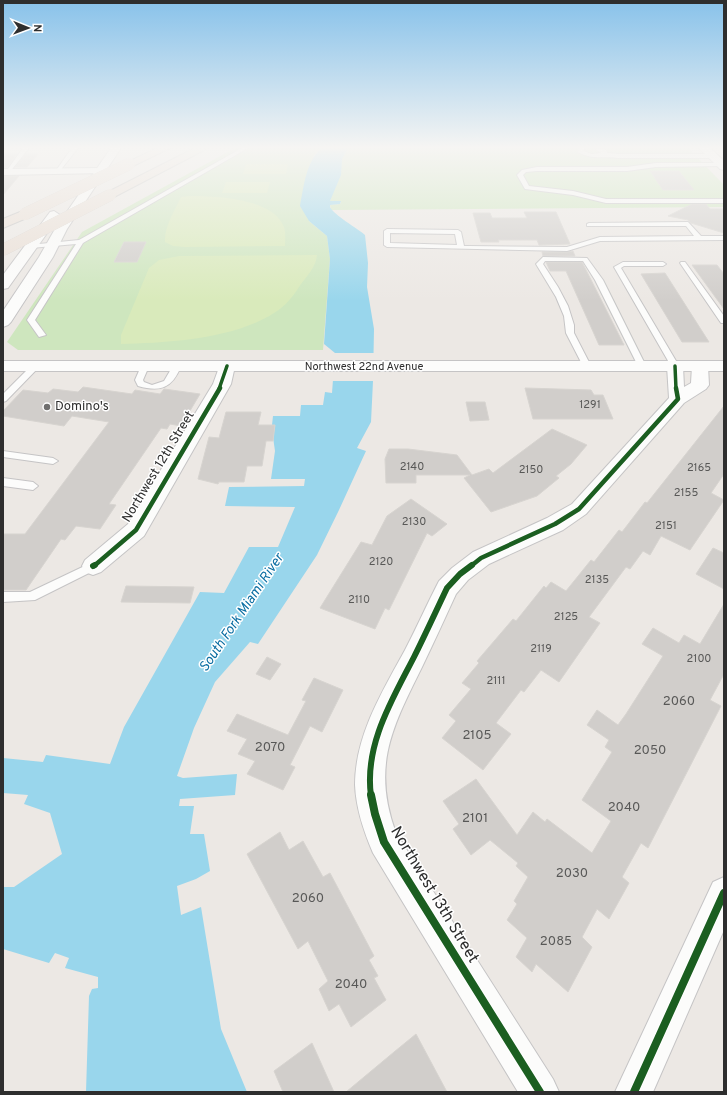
<svg xmlns="http://www.w3.org/2000/svg" width="727" height="1095" font-family="Overpass,sans-serif">
  <style>
    .green { fill: #cee6be }
    .pitch { fill: #d9eabb }
    .water { fill: #99d6ec }
    .pier { fill: #ece8e4 }
    .building { fill: #d1cecb; stroke: #d7d4d0 }
    .lines { fill: none; stroke-linecap: round; stroke-linejoin: round }
    .service-casing { stroke: #c5c4c5; stroke-width: 2 }
    .minor-casing { stroke: #c5c4c5; stroke-width: 2 }
    .tertiary-casing { stroke: #c5c4c5; stroke-width: 2 }
    .secondary-casing { stroke: #c5c4c5; stroke-width: 2 }
    .motorway-casing { stroke: #c6c5c4; stroke-width: 2 }
    .service { fill: #fcfcfb; fill-rule: evenodd }
    .minor { fill: #fcfcfb; fill-rule: evenodd }
    .tertiary { fill: #fcfcfb; fill-rule: evenodd }
    .secondary { fill: #fcfcfb; fill-rule: evenodd }
    .motorway { fill: #eadfd6; fill-rule: evenodd }
    .motorway-bridge-casing { stroke: #c6c5c4; stroke-width: 12; stroke-linecap: butt }
    .motorway-bridge { stroke: #eadfd6; stroke-width: 12 }
    .cycleway-far3-casing { stroke: #fff; stroke-width: 5 }
    .cycleway-far2-casing { stroke: #fff; stroke-width: 6 }
    .cycleway-far1-casing { stroke: #fff; stroke-width: 8 }
    .cycleway-casing { stroke: #fff; stroke-width: 10 }
    .cycleway-far3 { stroke: #1b5e20; stroke-width: 3.5 }
    .cycleway-far2 { stroke: #1b5e20; stroke-width: 4.5 }
    .cycleway-far1 { stroke: #1b5e20; stroke-width: 6 }
    .cycleway { stroke: #1b5e20; stroke-width: 8 }
    .poi-dot { fill: #706f6e; stroke: #fff; stroke-width: 1.5 }
    .labels { text-anchor: middle; dominant-baseline: central; stroke-width: 3; stroke-linejoin: round; paint-order: stroke }
    .far-street-label { font-size: 11px; fill: #2e2e2e; stroke: #fff }
    .number-label { font-size: 11px; fill: #585857 }
    .poi-label { font-size: 13px; fill: #2e2e2e; stroke: #fff; text-anchor: start }
    .street-label { font-size: 13px; fill: #2e2e2e; stroke: #fff }
    .near-number-label { font-size: 13px; fill: #585857 }
    .water-label { font-size: 14px; font-style: italic; fill: #0d6fa3; stroke: #fff }
    .near-street-label { font-size: 16px; fill: #2e2e2e; stroke: #fff }
  </style>
  <rect width="100%" height="100%" fill="#ece8e4"/>
  <!-- green -->
  <path class="green" d="M235,148H321L314,155L309,221L327,236L330,259L323,350H18L7,342L82,232Z
    M348,148H688L724,185V207L331,210L330,205L340,204L341,202L330,201L342,159Z"/>
  <!-- pitch -->
  <path class="pitch" d="M246,164H288L286,174H243Z
    M226,182H270L267,193H222Z
    M190,196C215,196 273,198 284,227C286,233 285,240 285,246L185,247L173,246L165,242C164,227 175,210 181,197Z
    M317,255C316,267 307,276 301,284C294,295 286,306 274,313C234,339 168,343 121,344V335L149,268L159,260L179,256Z"/>
  <!-- water -->
  <path class="water" d="M321,148H348L342,159L341,175L330,201H341L340,204L330,205V207C334,215 357,228 365,235L368,263L367,287L374,329L373,381L371,422L357,448L366,451L339,510L317,555L258,644L250,642L215,682L194,728L177,776L183,778L237,774L235,795L180,799L179,806H194L190,834H204L210,871L196,879L177,886L181,915L201,907L221,1029L247,1092H86L89,996L92,989L98,988V977L65,968L69,958L55,953L49,963L3,949V887H14L62,854L50,813L24,804L28,795L3,793V758L43,762L46,755L110,764L124,727L200,592L224,593L249,547H278L295,507L225,506L229,487L304,486L305,479H271L275,451L273,437L275,425H272L273,416H300L301,405H323L325,392L332,393L335,353L324,344L330,259L327,236L309,221L300,206C304,185 306,163 321,148Z"/>
  <!-- pier -->
  <path class="pier" d="M332,353H375V381H331L333,354Z"/>
  <!-- building -->
  <path class="building" d="M3,154H17L7,167L3,168Z
    M26,154H38L27,167H15Z
    M650,171H679L694,190H663Z
    M3,176H19L3,195Z
    M692,204H706L710,209H724V233L691,223L688,220L668,216Z
    M524,212H556L570,244L539,245L537,240H498L499,242H481L473,213H490L492,218H527Z
    M124,242H146L137,262H114Z
    M573,251L575,256H543L542,252H567Z
    M546,262H582L624,345H599L566,271H550Z
    M692,265H717L724,274V309Z
    M665,273L709,342H682L641,274Z
    M83,387L132,394L135,390L160,394L164,389L200,394L181,426L170,424L167,429L161,428L109,504L116,505L100,529L76,526L65,540L61,539L26,590H3V534H25L109,422L72,416L64,426L3,416V411L23,390L48,393L53,389L78,392Z
    M525,388L591,390L594,395H603L613,419H533Z
    M466,402H485L489,420L470,421Z
    M724,406V474L711,493L724,500L690,550L661,536L650,555L643,551L630,569L626,567L589,617L600,623L559,682L541,670L524,692L521,690L496,723L511,734L483,770L442,738L456,721L449,715L471,689L462,683L479,663L477,661L513,619L516,621L544,586L546,588L551,582L566,591L591,560L594,562L619,530L622,532L645,502L647,503Z
    M226,412H261L258,425H275L273,441H266L262,466H247L244,482H219L218,484L198,479L209,437L219,438Z
    M552,429L587,445L571,464L556,476L559,478L537,496L491,512L464,478L470,475H416V483H386L385,459L389,449H408L457,455L472,475L489,469L493,473Z
    M411,499L447,524L432,536L427,533L389,610L385,608L375,629L320,608L361,542L372,545L387,516Z
    M713,548L724,553V589L696,574Z
    M126,586L194,587L190,603L121,602Z
    M724,604V674L710,700L721,706L648,848L641,843L622,877L629,883L609,919L597,909L582,937L592,947L568,992L536,964L532,972L516,957L527,938L507,920L517,904L514,901L528,877L516,866L518,863L490,840L471,855L453,829L459,824L443,801L476,779L517,835L533,812L545,822L547,819L592,853L611,821L582,800L612,752L605,747L609,740L587,725L597,710L618,725L626,714L663,656L642,644L653,628L679,643L684,635L700,644Z
    M267,657L281,664L270,680L256,674Z
    M314,678L343,690L322,732L310,726L290,765L295,767L283,790L247,774L255,761L238,754L247,739L227,731L237,714L288,735L306,701L302,700Z
    M280,832L289,850L303,841L323,877L330,873L374,956L369,960L378,976L374,978L386,1000L351,1027L339,1004L329,1011L319,989L328,981L308,941L298,949L247,854Z
    M416,1034L447,1092H346L394,1052Z
    M312,1043L334,1092H283L274,1071Z"/>
  <g class="lines">
    <defs>
      <path id="service" d="M23,148H29L9,173H5Z
        M72,148H78L59,172H55Z
        M242,148H248L83,243L35,320L46,335L39,337L27,320L76,244L31,248L28,246L29,245L79,240Z
        M580,148H585L583,151L592,154L601,153L594,148L606,150L607,153L618,154H712L715,156L712,158H618C604,156 591,160 578,152Z
        M656,163H722L724,166L656,167L627,171H537L526,172L523,175L529,186L573,191L606,199H724V203H606L573,195L525,189L517,175L522,170L537,167H627Z
        M688,222L701,236H724V240L600,241L567,251L387,247L384,245V231L387,229L458,230L461,232L464,246H468L567,247L600,237L694,236L686,226H587V224L589,223ZM390,233L455,234L457,245L390,243Z
        M543,257L587,258L603,280L646,366L645,368H642L638,366L595,280L583,261H545L543,264L558,287L568,306L574,325V333L591,366L587,368H584L566,333L564,316L556,297L536,264Z
        M623,262H663L666,264L663,266H624L621,268L679,366L678,368H675L671,366L614,267Z
        M681,262H685L724,316V323H721L680,263Z
        M33,364H36L40,366L6,401L3,402V394Z
        M142,364H145L149,366L143,380L144,382L152,385L164,381L174,364H177L181,366C172,389 160,392 138,386L135,380Z
        M3,451L53,458L58,461L53,464L3,457Z
        M3,478L33,482L38,486L33,490L3,486Z
        M93,562L97,563L99,566L97,569L35,600L3,602V592H30Z"/>
      <path id="minor" d="M101,168L105,169L106,171L105,173L3,175V169Z
        M227,361L233,362L235,366L231,384L144,536L101,572L93,575L85,572L82,566L85,560L128,524L213,384L221,362Z
        M675,361L681,362L683,366L684,387L691,383L692,366L694,362L700,361L706,362L708,366L709,385L706,389L684,403L586,514L563,530L489,564L468,580L456,594C445,618 434,642 423,665C393,726 371,765 396,833L553,1079L559,1092H518L373,853C364,832 356,809 355,785C355,736 382,692 405,650C417,627 427,604 439,581L452,568L473,552L547,518L572,504L669,398L667,366L669,362Z
        M724,877V930L653,1092H615L713,882Z"/>
      <path id="tertiary" d="M111,148H121L67,229L53,257L11,322L8,325L3,327V311L39,257L55,229Z
        M699,148H710L724,161V170L720,169Z
        M54,211L60,215L8,288L3,289V275L50,212Z"/>
      <path id="secondary" d="M3,361H724V371H3Z"/>
      <path id="motorway" d="M157,148H170L133,166L129,167L124,164Z
        M195,148H208L114,197L110,198L104,195L106,193Z
        M25,210L29,211L31,214L29,217L3,228V219Z"/>
    </defs>
    <!-- service casing -->
    <use href="#service" class="service-casing"/>
    <!-- minor casing -->
    <use href="#minor" class="minor-casing"/>
    <!-- tertiary casing -->
    <use href="#tertiary" class="tertiary-casing"/>
    <!-- secondary casing -->
    <use href="#secondary" class="secondary-casing"/>
    <!-- motorway casing -->
    <use href="#motorway" class="motorway-casing"/>
    <!-- service -->
    <use href="#service" class="service"/>
    <!-- minor -->
    <use href="#minor" class="minor"/>
    <!-- tertiary -->
    <use href="#tertiary" class="tertiary"/>
    <!-- secondary -->
    <use href="#secondary" class="secondary"/>
    <!-- motorway -->
    <use href="#motorway" class="motorway"/>
    <defs>
      <path id="motorway-bridge" d="M25,214L129,164
        M3,250L110,195"/>
    </defs>
    <!-- motorway-bridge casing -->
    <use href="#motorway-bridge" class="motorway-bridge-casing"/>
    <!-- motorway-bridge -->
    <use href="#motorway-bridge" class="motorway-bridge"/>
    <defs>
      <path id="cycleway-far3" d="M675,366L676,389
        M219,389L227,366"/>
      <path id="cycleway-far2" d="M94,566L136,530L220,388
        M471,566L481,558L555,524L579,509L678,399L676,388"/>
      <path id="cycleway-far1" d="M93,566L95,565
        M371,796C364,745 392,700 414,657C425,635 436,611 447,588L460,574L472,565"/>
      <path id="cycleway" d="M371,795L375,814L384,842L540,1092
        M634,1092L724,893"/>
    </defs>
    <!-- cycleway-far3 casing -->
    <use href="#cycleway-far3" class="cycleway-far3-casing"/>
    <!-- cycleway-far2 casing -->
    <use href="#cycleway-far2" class="cycleway-far2-casing"/>
    <!-- cycleway-far1 casing -->
    <use href="#cycleway-far1" class="cycleway-far1-casing"/>
    <!-- cycleway casing -->
    <use href="#cycleway" class="cycleway-casing"/>
    <!-- cycleway-far3 -->
    <use href="#cycleway-far3" class="cycleway-far3"/>
    <!-- cycleway-far2 -->
    <use href="#cycleway-far2" class="cycleway-far2"/>
    <!-- cycleway-far1 -->
    <use href="#cycleway-far1" class="cycleway-far1"/>
    <!-- cycleway -->
    <use href="#cycleway" class="cycleway"/>
  </g>
  <!-- sky -->
  <linearGradient id="sky" x2="0" y2="1"><stop stop-color="#88c2ea"/><stop offset="0.49" stop-color="#f6f5f3"/><stop offset="1" stop-color="#f6f5f3" stop-opacity="0"/></linearGradient>
  <rect width="727" height="301" fill="url(#sky)"/>
  <!-- markers -->
  <circle class="poi-dot" cx="47" cy="407" r="4"/>
  <g class="labels">
    <!-- far-street labels -->
    <g class="far-street-label">
      <text x="364" y="367">Northwest 22nd Avenue</text>
    </g>
    <!-- number labels -->
    <g class="number-label">
      <text x="590" y="405">1291</text>
      <text x="412" y="467">2140</text>
      <text x="699" y="468">2165</text>
      <text x="531" y="470">2150</text>
      <text x="686" y="493">2155</text>
      <text x="414" y="522">2130</text>
      <text x="666" y="526">2151</text>
      <text x="381" y="562">2120</text>
      <text x="597" y="580">2135</text>
      <text x="359" y="600">2110</text>
      <text x="566" y="617">2125</text>
      <text x="541" y="649">2119</text>
      <text x="699" y="659">2100</text>
      <text x="496" y="681">2111</text>
    </g>
    <!-- poi labels -->
    <g class="poi-label">
      <text x="55" y="407">Domino's</text>
    </g>
    <!-- street labels -->
    <g class="street-label">
      <text transform="translate(159 467) rotate(-59)">Northwest 12th Street</text>
    </g>
    <!-- near-number labels -->
    <g class="near-number-label">
      <text x="679" y="702">2060</text>
      <text x="477" y="736">2105</text>
      <text x="270" y="748">2070</text>
      <text x="650" y="751">2050</text>
      <text x="624" y="808">2040</text>
      <text x="475" y="819">2101</text>
      <text x="572" y="874">2030</text>
      <text x="308" y="899">2060</text>
      <text x="556" y="942">2085</text>
      <text x="351" y="985">2040</text>
    </g>
    <!-- water labels -->
    <g class="water-label">
      <text transform="translate(242 613) rotate(-56)">South Fork Miami River</text>
    </g>
    <!-- near-street labels -->
    <g class="near-street-label">
      <text transform="translate(434 895) rotate(59)">Northwest 13th Street</text>
    </g>
  </g>
  <!-- border -->
  <rect width="727" height="1095" fill="none" stroke="#2e2e2e" stroke-width="8"/>
  <!-- north arrow -->
  <g transform="translate(28 28) rotate(91)" stroke="#ffffff" stroke-width="3" paint-order="stroke">
  <path d="M0-3L7 15L0 10L-7 15Z" fill="#2e2e2e"/>
  <text y="-6" font-size="11" font-weight="bold" text-anchor="middle" fill="#2e2e2e">N</text>
  </g>
</svg>
